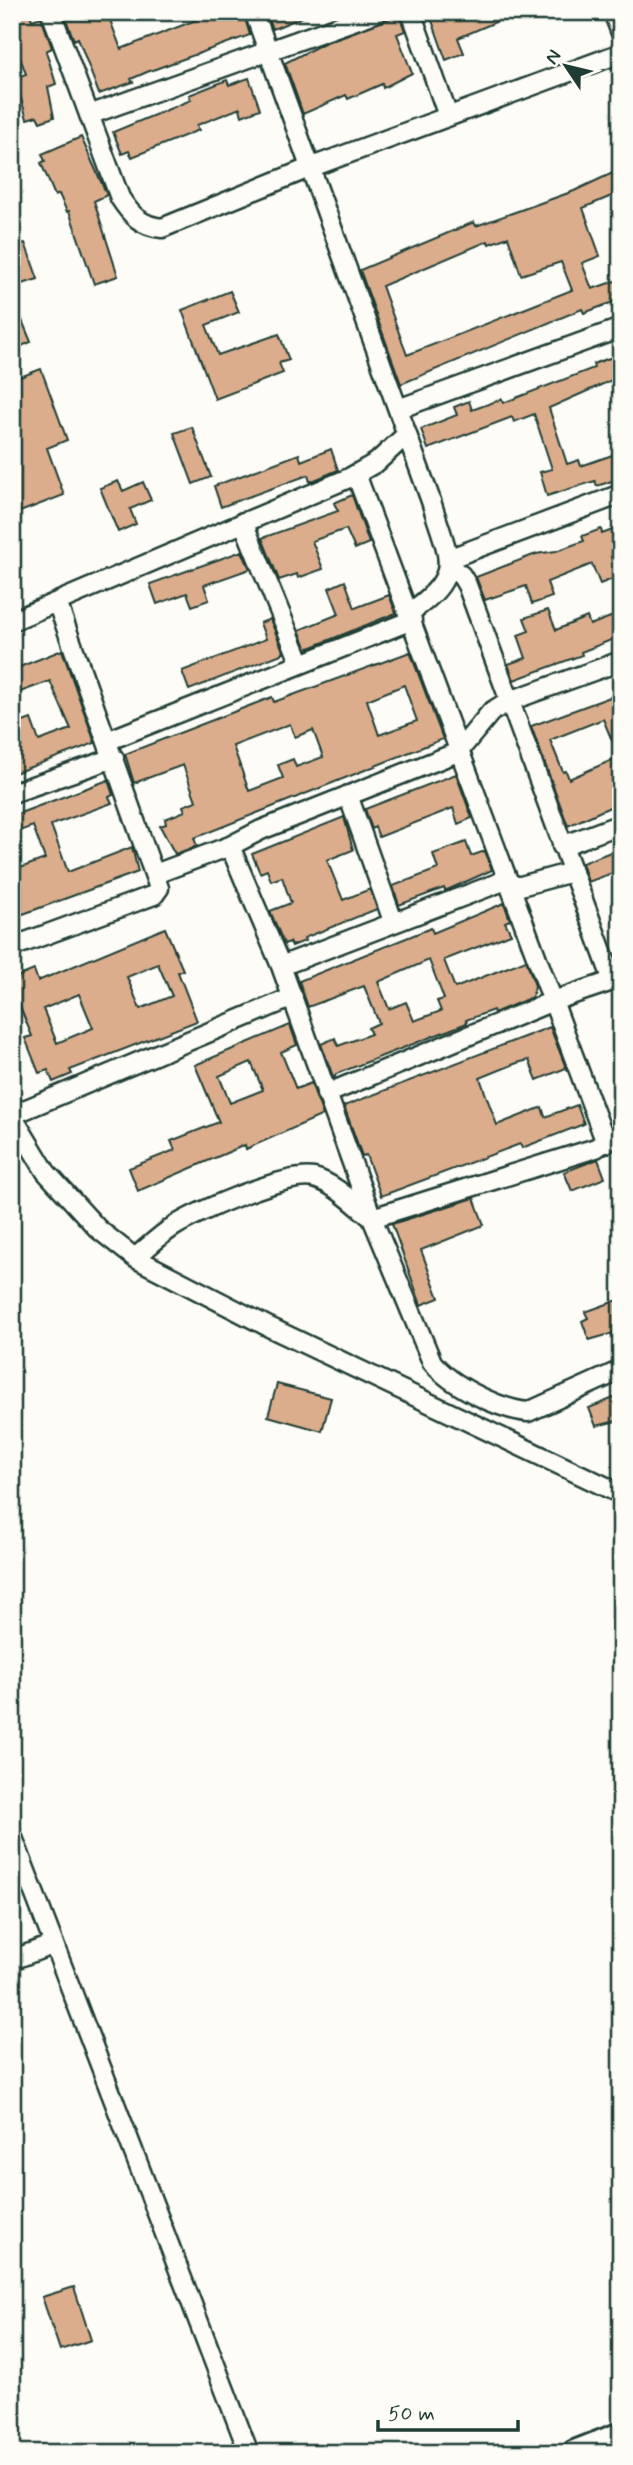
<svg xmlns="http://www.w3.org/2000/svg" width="633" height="2465" font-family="Mynerve,sans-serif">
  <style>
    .building { fill: #dbad8c; stroke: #1f3d34; stroke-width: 2; fill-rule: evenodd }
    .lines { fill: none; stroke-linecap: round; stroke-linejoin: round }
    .street-casing { stroke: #1f3d34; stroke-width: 23 }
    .secondary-casing { stroke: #1f3d34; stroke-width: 30 }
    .street { stroke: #fdfcf7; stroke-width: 18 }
    .secondary { stroke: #fdfcf7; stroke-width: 24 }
  </style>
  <rect width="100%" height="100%" fill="#fdfcf7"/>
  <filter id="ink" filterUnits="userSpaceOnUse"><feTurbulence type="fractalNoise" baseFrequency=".0143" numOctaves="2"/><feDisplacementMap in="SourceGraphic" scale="14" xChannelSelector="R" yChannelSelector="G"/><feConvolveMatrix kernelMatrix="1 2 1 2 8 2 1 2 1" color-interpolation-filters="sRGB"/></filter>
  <g filter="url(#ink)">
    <!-- building -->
    <path class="building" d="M12,12H29L32,20L41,17L52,48L46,51L56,84L48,87L54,117L40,122L37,116L27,119L15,78L26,74L16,47L12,48Z
      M63,12H107L121,49L204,17L202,12H243L250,35L147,72L131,79L133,82L99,94L78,38L74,40Z
      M266,12H312V13L273,29Z
      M429,12H519L458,38L464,53L446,60Z
      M399,15L405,31L397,34L412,73L383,88L382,84L348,99L346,95L303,114L285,63L324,43Z
      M249,78L260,109L242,116L240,108L197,125L199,130L132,157L129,151L122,154L113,132L191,100L189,95L227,80L229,85Z
      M81,137L107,195L94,201L118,276L94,284L69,211L67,212L59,194L55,196L41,163L45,161L42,154Z
      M621,169V192L583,208L600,256L582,263L592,289L621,279V299L584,313L582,309L401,384L360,270L474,222L476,226L574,191ZM508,237L521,275L561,262L572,290L407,355L382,286L488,241L489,244Z
      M25,243L38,279L16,286L12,276V248Z
      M230,291L239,312L206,325L218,355L279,334L289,360L279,363L283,373L215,399L182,310Z
      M12,296L31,342L12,350Z
      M621,354V376L549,408L567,464L579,460L581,466L621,452V478L597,486L595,481L547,496L540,472L552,469L534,414L514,422L512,417L428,449L421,429L457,415L454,407L469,401L472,410L502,399L503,403L594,368L593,364Z
      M41,369L67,440L47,448L64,495L12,515V380Z
      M192,427L211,477L193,484L174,433Z
      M331,449L338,470L310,482L308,475L221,507L214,486L299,454L301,461Z
      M118,481L123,491L143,482L151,500L130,509L136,524L118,532L100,488Z
      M352,495L369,543L355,549L346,529L312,541L323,569L298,578L297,574L279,580L262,538L338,511L334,503Z
      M621,527V554L611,557L618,577L600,584L592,564L547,582L552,597L532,604L526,586L485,600L476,577L536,554L556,551L584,541L582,536L601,529L602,534Z
      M242,551L250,569L204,585L209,600L192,606L187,593L157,604L150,584Z
      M345,581L355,608L389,595L396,613L307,649L299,630L339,614L329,588Z
      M548,610L556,630L587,617L590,625L621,613V636L581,652L582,655L514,680L508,664L526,658L518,635L529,631L524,618Z
      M270,619L284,653L189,690L182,671L266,639L260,623Z
      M62,650L95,743L12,774V732L17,730L15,725L31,719L39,741L71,729L50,681L12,695V670Z
      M410,652L443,739L194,838L197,846L175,854L160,826L166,824L165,819L185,811L183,806L196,801L183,765L134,783L125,754L272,697L274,702ZM404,685L417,721L379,735L367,700ZM290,724L295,737L313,730L323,757L296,767L293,759L278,765L283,778L249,791L233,746Z
      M621,693V802L568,826L531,726ZM603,719L619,757L569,779L566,771L563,772L550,740Z
      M456,774L472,818L458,824L453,808L379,837L375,827L372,829L365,809Z
      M108,780L113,795L109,797L112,803L51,825L68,872L132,847L138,872L12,918V871L45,859L33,826L12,834V816Z
      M344,817L353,850L327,860L343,900L370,889L377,909L304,938L305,941L292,946L290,942L284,944L270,911L291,903L282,877L271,881L267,870L260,873L252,854Z
      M466,842L471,856L485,851L492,870L445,891L444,888L399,905L393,886L438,869L433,854Z
      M621,848V870L588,882L582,863Z
      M504,903L510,920L505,922L511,934L444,960L455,988L526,960L535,986L532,997L494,1013L493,1010L466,1020L467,1023L336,1074L334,1079L321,1044L335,1038L338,1046L371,1034L368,1028L379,1023L364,986L308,1007L299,981L431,928L433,933ZM429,960L444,999L437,1001L441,1011L414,1021L406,1002L389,1009L378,982Z
      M165,928L183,970L178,972L197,1021L70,1070L72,1074L53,1082L48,1070L39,1073L25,1038L32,1036L12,988V979L34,970L38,981ZM158,964L172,996L140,1009L127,977ZM79,994L93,1028L57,1043L43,1009Z
      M290,1025L297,1045L281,1052L296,1089L311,1083L323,1115L246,1149L245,1145L138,1191L129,1168L175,1150L171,1141L219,1122L195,1065ZM251,1062L263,1090L230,1103L219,1076Z
      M550,1027L566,1068L537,1080L529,1060L517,1063L480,1078L487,1098L497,1125L542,1107L545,1117L577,1105L584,1124L522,1148L520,1144L381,1196L366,1155L362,1156L344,1106Z
      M598,1159L605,1178L572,1191L564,1172Z
      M474,1198L484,1225L421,1250L439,1298L421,1305L392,1224Z
      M621,1299V1331L589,1340L582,1321L588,1318L585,1312Z
      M277,1384L331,1398L322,1431L268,1416Z
      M621,1395V1420L596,1426L589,1408Z
      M74,2287L91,2340L60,2350L42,2297Z"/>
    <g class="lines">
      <defs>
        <path id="street" d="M51,12L120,198C131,215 141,226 162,228L309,168L621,53
          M254,12L431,501C448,558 466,574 409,613
          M411,12L448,116
          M613,12L621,33
          M89,115L378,12
          M398,409L621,328
          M356,474L606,1143
          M243,522L301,664
          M448,559L621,494
          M450,567L461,575L467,585L613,981
          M12,621L349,478L377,462L407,434
          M107,741L412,620
          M12,793L114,758
          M348,795L393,921
          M230,846L281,966L372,1218L432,1362C450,1385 498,1409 528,1412L621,1370
          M562,846L621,824
          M155,874L230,846L261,830L458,752L491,712L507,702L621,661
          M12,947L154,895L159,888L57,602
          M281,966L506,880L517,887L572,872
          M326,1094L553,1001L621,978
          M12,1115L293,997
          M12,1116L46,1172L98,1229L135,1258L269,1327L621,1494
          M135,1258C147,1248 159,1236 173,1227C197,1211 288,1172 314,1178C334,1183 357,1206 372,1218L596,1148L621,1130
          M12,1835L249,2453
          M12,1960L54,1944"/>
        <path id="secondary" d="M575,2453L621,2435"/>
      </defs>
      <!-- street casing -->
      <use href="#street" class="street-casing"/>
      <!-- secondary casing -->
      <use href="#secondary" class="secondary-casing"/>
      <!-- street -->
      <use href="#street" class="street"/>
      <!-- secondary -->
      <use href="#secondary" class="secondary"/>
    </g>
  </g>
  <!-- margin -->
  <rect width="633" height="2465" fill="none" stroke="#fdfcf7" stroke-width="42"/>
  <rect x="21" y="21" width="591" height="2423" fill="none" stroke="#1f3d34" stroke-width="2.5" filter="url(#ink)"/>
  <!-- north arrow -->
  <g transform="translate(566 66) rotate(305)" stroke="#fdfcf7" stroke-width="5" paint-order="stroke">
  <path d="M0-5L12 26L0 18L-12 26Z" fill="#1f3d34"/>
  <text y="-10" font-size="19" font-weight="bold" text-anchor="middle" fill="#1f3d34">N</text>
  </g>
  <!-- scale -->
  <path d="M378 2420v10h140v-10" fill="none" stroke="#1f3d34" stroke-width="3.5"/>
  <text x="388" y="2420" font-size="21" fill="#1f3d34" stroke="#fdfcf7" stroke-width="5" paint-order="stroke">50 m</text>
</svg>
